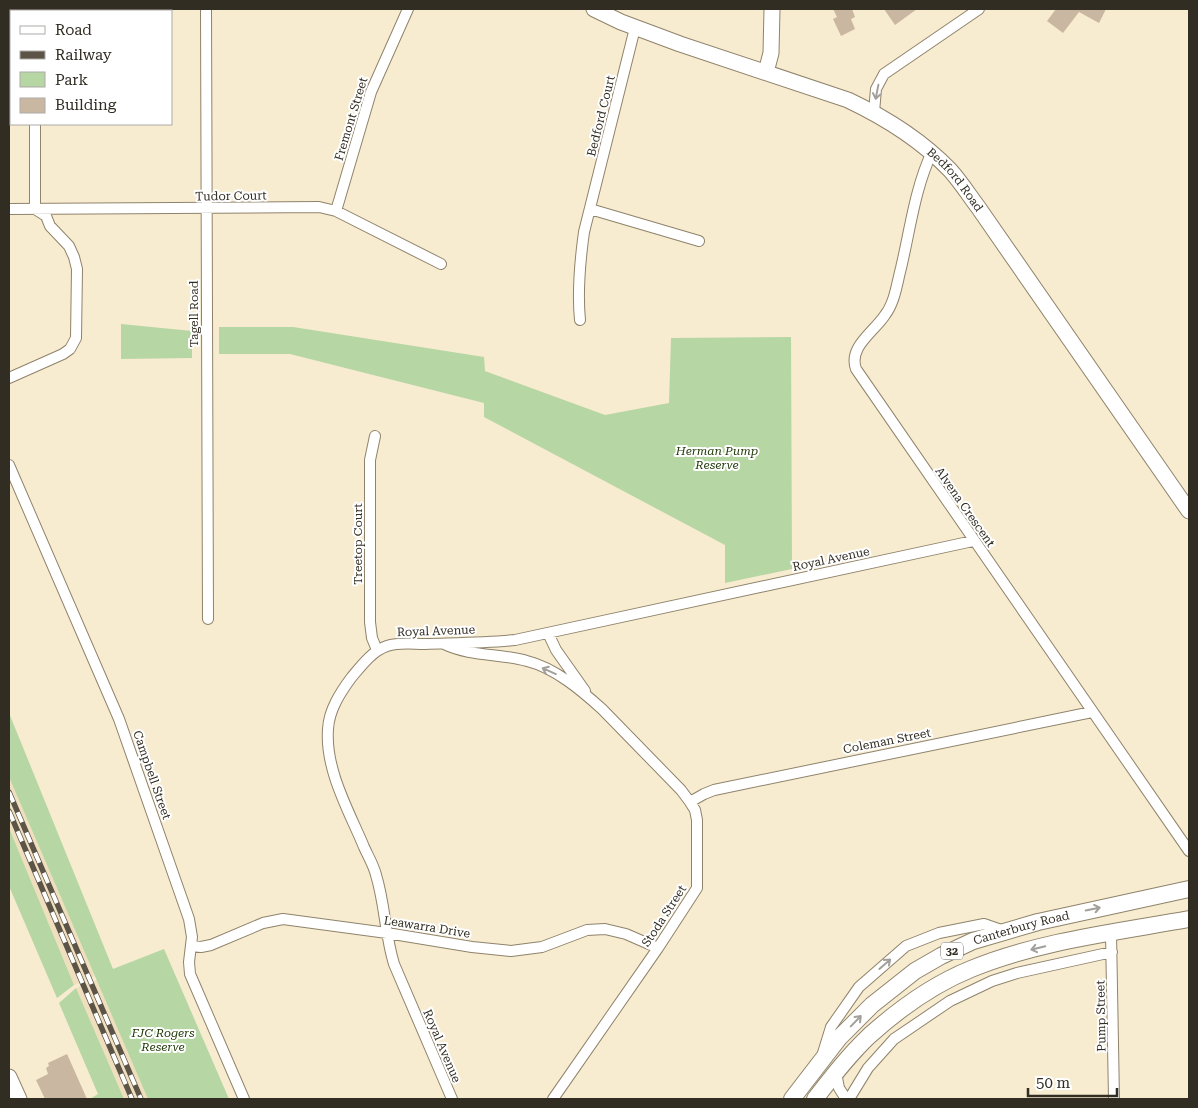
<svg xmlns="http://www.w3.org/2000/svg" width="1198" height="1108" font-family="'Roboto Serif',serif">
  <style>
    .built { fill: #efdfbf }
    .green { fill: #b6d6a3 }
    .building { fill: #cab7a1 }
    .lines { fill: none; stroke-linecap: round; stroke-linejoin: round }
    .street-casing { stroke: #8f836b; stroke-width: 12 }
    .secondary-casing { stroke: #8f836b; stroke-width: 17 }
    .primary-casing { stroke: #8f836b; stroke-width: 18 }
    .street { stroke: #fff; stroke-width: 10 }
    .secondary { stroke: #fff; stroke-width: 15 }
    .primary { stroke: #fff; stroke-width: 16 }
    .rail-casing { stroke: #5b5447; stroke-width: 5.5 }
    .rail { stroke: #fff; stroke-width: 4; stroke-dasharray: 11; stroke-linecap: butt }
    .oneway { stroke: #a3a09c }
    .labels { text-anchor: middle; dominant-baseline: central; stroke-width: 4; stroke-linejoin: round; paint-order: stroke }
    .shield { fill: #fff; stroke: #706c65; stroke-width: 1 }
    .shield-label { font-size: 11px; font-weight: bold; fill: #322d23 }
    .street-label { font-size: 12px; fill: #322d23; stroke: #fff }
    .park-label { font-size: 12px; font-style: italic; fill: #1d3704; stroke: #fff }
  </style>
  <rect width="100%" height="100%" fill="#f7ebd0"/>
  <!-- built -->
  <path class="built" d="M9,777L95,976L74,985L9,828Z
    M97,980L148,1099H124L76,988Z"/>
  <!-- green -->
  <path class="green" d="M121,324L192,331V358L121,359Z
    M219,327H293L484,357L485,371L605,415L669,403L671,338L791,337L792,569L725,583V545L484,417V403L290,354H219Z
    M9,713L113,969L164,949L229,1099H148L9,777Z
    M9,828L74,985L57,998L9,886Z
    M76,988L124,1099H90L98,1094L59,1003Z"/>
  <!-- building -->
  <path class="building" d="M833,9H852L855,17L851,19L855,29L841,36L833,19L837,17Z
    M884,9H917L895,25Z
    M1056,9H1106L1099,23L1079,12L1063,33L1047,21Z
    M67,1054L87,1099H45L36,1080L48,1074L46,1068L49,1066L48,1063Z"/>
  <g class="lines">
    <defs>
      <path id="street" d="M206,9L208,619
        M35,11V9
        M874,112L876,89L884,74L979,9
        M932,152C915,188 910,230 901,268C897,283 895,302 885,315C874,332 848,347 856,369L1189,851
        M9,209L319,207L336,211L441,264
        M590,209L699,241
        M336,211L371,92L408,9
        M580,320C577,290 580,261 584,232L635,28
        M9,378L63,354L70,349L76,338L77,269L74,257L69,246L50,226L46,216L35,209V124
        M375,436L370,460V622L372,638L377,650
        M9,465L119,719L189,919L192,937L189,962L190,974L244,1099
        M548,633L556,650L585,691
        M444,644C472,657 499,653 527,661C555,668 581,690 602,709L681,790L690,802L695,810L697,820V888L658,948L553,1099
        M690,802L704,794L714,790L1092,712
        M1111,933L1114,1099
        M191,946L201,947L211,945L263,923L283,919L387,933L472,947L511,951L542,947L587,930L605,929L626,934L658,948
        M823,1053L831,1027L859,987L906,946L939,933L984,924L1004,931
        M836,1073L839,1088L846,1099
        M452,1099L394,964C385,935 385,904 376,875C374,866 368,856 364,847C349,811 325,770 328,729C329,710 340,693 351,678C361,666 372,651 387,646C399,642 412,644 425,644C455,643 485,643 515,640L973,541
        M849,1099L868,1068L894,1039L950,1001L992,981L1017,973L1112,952"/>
      <g id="secondary">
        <path id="s1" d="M594,9L621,22L680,44L848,100C886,118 921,140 950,170C960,181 969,195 978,207L1189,511"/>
        <path d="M766,72L771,53L772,9"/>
        <path d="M9,1077L19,1099"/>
      </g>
      <g id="primary">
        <path id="s2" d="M792,1099L839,1038L872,1005L915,971L941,956L973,941L1038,922L1189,889"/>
        <path d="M815,1099C832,1077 849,1055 869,1036C899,1009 934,984 971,969C1039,941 1117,932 1189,919"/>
      </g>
    </defs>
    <!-- street casing -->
    <use href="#street" class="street-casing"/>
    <!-- secondary casing -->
    <use href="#secondary" class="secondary-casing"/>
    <!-- primary casing -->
    <use href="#primary" class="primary-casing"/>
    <!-- street -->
    <use href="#street" class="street"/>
    <!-- secondary -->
    <use href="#secondary" class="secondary"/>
    <!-- primary -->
    <use href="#primary" class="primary"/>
    <defs>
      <path id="rail" d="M9,792L141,1099
        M9,811L132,1099"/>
    </defs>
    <!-- rail casing -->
    <use href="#rail" class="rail-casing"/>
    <!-- rail -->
    <use href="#rail" class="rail"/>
  </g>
  <!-- one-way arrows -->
  <defs><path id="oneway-shaft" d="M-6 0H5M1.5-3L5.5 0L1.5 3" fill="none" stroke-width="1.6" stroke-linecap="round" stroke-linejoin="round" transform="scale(1.25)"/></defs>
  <g class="oneway">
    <use href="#oneway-shaft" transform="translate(877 92) rotate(101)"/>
    <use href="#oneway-shaft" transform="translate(549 671) rotate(-156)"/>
    <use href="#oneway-shaft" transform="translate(1093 909) rotate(-12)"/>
    <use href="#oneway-shaft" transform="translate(1038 948) rotate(166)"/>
    <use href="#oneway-shaft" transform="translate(885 964) rotate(-41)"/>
    <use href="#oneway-shaft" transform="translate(856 1021) rotate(-46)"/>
  </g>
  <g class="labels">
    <!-- shield labels -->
    <rect class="shield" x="941" y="942.5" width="22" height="17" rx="4"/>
    <g class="shield-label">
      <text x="952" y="951">32</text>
    </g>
    <!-- street labels -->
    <g class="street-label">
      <text transform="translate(601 116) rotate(-76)">Bedford Court</text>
      <text transform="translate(351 119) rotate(-73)">Fremont Street</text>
      <text stroke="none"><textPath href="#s1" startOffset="405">Bedford Road</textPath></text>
      <text transform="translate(231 196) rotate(-1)">Tudor Court</text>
      <text transform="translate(194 314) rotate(-90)">Tagell Road</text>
      <text transform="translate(965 507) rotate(55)">Alvena Crescent</text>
      <text transform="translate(358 544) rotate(-90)">Treetop Court</text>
      <text transform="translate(831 559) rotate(-12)">Royal Avenue</text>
      <text transform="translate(436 631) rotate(-2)">Royal Avenue</text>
      <text transform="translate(887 741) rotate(-11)">Coleman Street</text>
      <text transform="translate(152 775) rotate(71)">Campbell Street</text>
      <text transform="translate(664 916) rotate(-57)">Stoda Street</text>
      <text transform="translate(427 927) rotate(9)">Leawarra Drive</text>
      <text stroke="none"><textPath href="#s2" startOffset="294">Canterbury Road</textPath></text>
      <text transform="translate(1101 1016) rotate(-91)">Pump Street</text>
      <text transform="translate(442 1046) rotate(67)">Royal Avenue</text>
    </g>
    <!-- park labels -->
    <g class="park-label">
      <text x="717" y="451">Herman Pump<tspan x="717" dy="14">Reserve</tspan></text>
      <text x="163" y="1033">FJC Rogers<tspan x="163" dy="14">Reserve</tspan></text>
    </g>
  </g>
  <!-- border -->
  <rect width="1198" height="1108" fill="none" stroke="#322d23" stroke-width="20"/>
  <!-- legend -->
  <rect x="10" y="10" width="162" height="115" fill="#ffffff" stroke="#adaba7"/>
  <rect x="20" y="26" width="25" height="8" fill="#ffffff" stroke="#adaba7"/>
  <text x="55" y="35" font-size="15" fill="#322d23">Road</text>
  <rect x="20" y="51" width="25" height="8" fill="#5b5447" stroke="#adaba7"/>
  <text x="55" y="60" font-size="15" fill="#322d23">Railway</text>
  <rect x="20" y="72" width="25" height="15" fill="#b6d6a3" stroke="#adaba7"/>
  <text x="55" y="85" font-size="15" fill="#322d23">Park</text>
  <rect x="20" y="98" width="25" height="15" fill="#cab7a1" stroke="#adaba7"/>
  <text x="55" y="110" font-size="15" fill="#322d23">Building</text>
  <!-- scale -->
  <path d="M1028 1088v8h89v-8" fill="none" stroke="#322d23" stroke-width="2.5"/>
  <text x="1036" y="1088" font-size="15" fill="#322d23" stroke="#ffffff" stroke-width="4" paint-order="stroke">50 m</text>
</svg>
